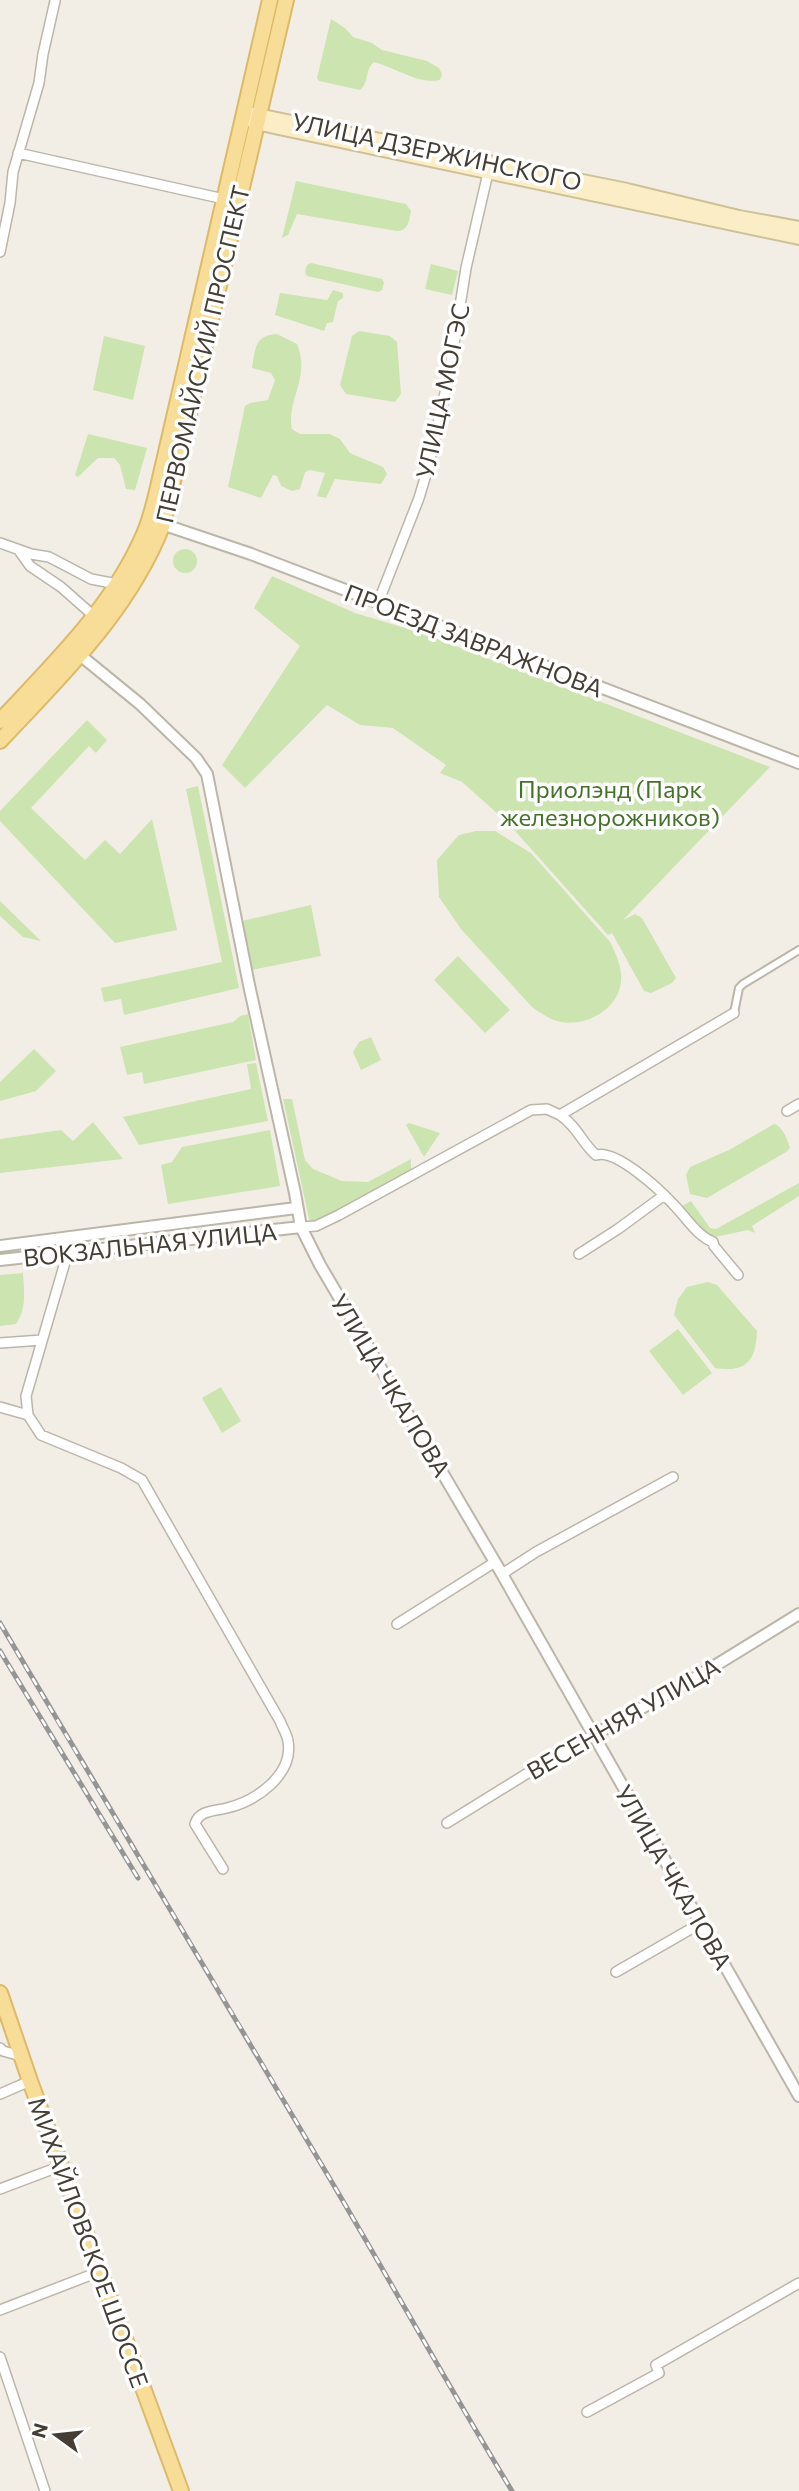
<svg xmlns="http://www.w3.org/2000/svg" width="799" height="2491" font-family="Commissioner,sans-serif">
  <style>
    .green { fill: #cce4b0 }
    .lines { fill: none; stroke-linecap: round; stroke-linejoin: round }
    .pedestrian-casing { stroke: #bcb6a9; stroke-width: 10 }
    .minor-casing { stroke: #bcb6a9; stroke-width: 12 }
    .tertiary-casing { stroke: #bcb6a9; stroke-width: 14 }
    .secondary-casing { stroke: #cfc197; stroke-width: 16 }
    .primary-casing { stroke: #dcba69; stroke-width: 18 }
    .pedestrian { stroke: #fff; stroke-width: 6 }
    .minor { stroke: #fff; stroke-width: 9 }
    .tertiary { stroke: #fff; stroke-width: 10 }
    .secondary { stroke: #fbeec6; stroke-width: 12 }
    .primary { stroke: #f8dd98; stroke-width: 14 }
    .rail-casing { stroke: #959595; stroke-width: 5 }
    .rail { stroke: #fff; stroke-width: 2.5; stroke-dasharray: 8; stroke-linecap: butt }
    .labels { text-anchor: middle; dominant-baseline: central; stroke-width: 7; stroke-linejoin: round; paint-order: stroke }
    .street-label { font-size: 24px; fill: #443e35; stroke: #fff }
    .park-label { font-size: 24px; fill: #46722c; stroke: #fff }
  </style>
  <rect width="100%" height="100%" fill="#f2eee6"/>
  <!-- green -->
  <path class="green" d="M331,19L345,28L353,37L372,43L382,50L427,61L439,68L442,74L440,80C419,85 394,67 374,62C365,69 369,83 360,90L319,81L317,78Z
    M296,181L406,204L411,211C409,220 409,231 397,231L297,214L288,235L282,238Z
    M311,263L382,279L384,283L382,290L378,292L307,276L305,272L307,265Z
    M431,264L458,271L452,295L425,289Z
    M333,290L343,293V298L338,301L333,322L327,323L324,331L275,315L280,293L327,300Z
    M359,331L390,336L397,342L401,394L395,402L346,394L340,385L352,336Z
    M277,334L297,344C311,379 286,399 292,429L300,434H330L340,439L350,453L383,467L387,474L381,484L335,479L326,498L317,496L325,473L310,470L305,472L300,489L292,491L281,486L277,476L273,475L261,498L228,487L245,406L250,403L268,400L275,380L271,373L252,368C255,349 255,335 277,334Z
    M104,336L145,346L133,400L93,390Z
    M88,434L147,448L135,490L126,489L120,465L114,458H98L78,477L75,475Z
    M173 561a12 12 0 1 1 24 0a12 12 0 1 1-24 0Z
    M272,576L355,613L422,633L770,767L623,920L635,914L642,918L676,978L672,983L651,993L644,991L612,933L608,935L507,822L462,782L440,773L446,765L393,728L360,725L327,705L245,788L222,765L300,646L254,608Z
    M87,720L107,740L96,753L89,746L31,808L85,860L105,840L120,854L152,819L177,930L115,943L0,821V811Z
    M198,786L239,988L124,1015L121,999L104,1002L101,988L222,962L186,789Z
    M476,831H495L531,853L610,942C615,952 620,962 621,974C624,1006 589,1027 561,1022C550,1020 541,1013 532,1007L461,929L439,897L437,860L459,835Z
    M0,901L41,941L23,937L0,916Z
    M311,905L321,956L252,970L242,921Z
    M458,956L510,1010L485,1033L434,980Z
    M248,1014L256,1060L144,1084L142,1072L127,1075L120,1047L233,1022L240,1016Z
    M371,1037L381,1060L361,1070L353,1052L359,1042Z
    M34,1049L56,1071L36,1091L0,1101V1082Z
    M256,1063L268,1121L139,1145L123,1117L251,1089L247,1064Z
    M283,1099H292L305,1160L313,1169L342,1181L368,1182L411,1159V1172L322,1222L310,1223Z
    M93,1122L123,1159L0,1173V1139L61,1130L73,1141Z
    M409,1123L440,1133L424,1157L406,1125Z
    M774,1124C782,1126 788,1140 790,1148L786,1152L707,1198L690,1194L686,1175L690,1167L729,1150Z
    M270,1130L280,1186L168,1204L161,1165L172,1162L182,1147Z
    M799,1183V1196L752,1226L755,1233L748,1230L710,1238L679,1208L691,1201L710,1228L716,1229Z
    M23,1273C24,1291 27,1308 16,1324L0,1326V1275Z
    M708,1282L717,1285L757,1331C756,1361 746,1373 715,1368L674,1315L678,1299L687,1287Z
    M678,1329L712,1373L683,1395L649,1351Z
    M221,1387L241,1421L222,1433L202,1398Z"/>
  <g class="lines">
    <defs>
      <path id="pedestrian" d="M734,1013L739,988L743,984L799,950"/>
      <path id="minor" d="M18,153L224,199
        M0,252L10,203L13,172L39,83L43,54L55,1
        M0,543L31,554L49,557L91,579L117,584
        M20,552L30,566L61,587L95,617
        M378,603L419,498L428,468L449,375L466,268L488,173
        M787,1111L799,1104
        M560,1115C578,1127 581,1142 596,1155C616,1149 659,1189 673,1204C686,1217 696,1235 713,1242L714,1246L738,1275
        M301,1227L316,1226L339,1215L531,1110L547,1109L560,1115L734,1013
        M579,1254L618,1229L663,1196
        M0,1343L42,1340
        M0,1407L28,1415L26,1396L68,1252V1237
        M28,1415L41,1435L121,1468L142,1480L280,1721C282,1727 287,1734 288,1741C294,1775 256,1801 227,1808C215,1811 199,1810 195,1824L223,1869
        M502,1574L536,1552L673,1477
        M397,1624L495,1562
        M447,1823L544,1763L594,1735
        M616,1972L701,1923
        M0,2048L3,2051L21,2056
        M0,2094L30,2081
        M0,2189L61,2166
        M0,2310L101,2271
        M0,2357L45,2491
        M587,2412L659,2373L656,2365L799,2283"/>
      <path id="tertiary" d="M156,522L251,554L799,763
        M80,655L140,704L196,758L207,774L249,985L295,1193L301,1227L320,1265L502,1574L799,2096
        M0,1246L296,1208
        M0,1260L301,1227
        M594,1735L695,1678L799,1614"/>
      <path id="secondary" d="M252,114L627,190L739,217L799,228
        M249,118L253,122L279,128L799,238"/>
      <path id="primary" d="M0,721C54,663 112,608 144,534C154,511 158,485 164,461L270,0
        M0,741C63,674 129,611 163,524L286,0
        M0,1993L30,2081L181,2491"/>
    </defs>
    <!-- pedestrian casing -->
    <use href="#pedestrian" class="pedestrian-casing"/>
    <!-- minor casing -->
    <use href="#minor" class="minor-casing"/>
    <!-- tertiary casing -->
    <use href="#tertiary" class="tertiary-casing"/>
    <!-- secondary casing -->
    <use href="#secondary" class="secondary-casing"/>
    <!-- primary casing -->
    <use href="#primary" class="primary-casing"/>
    <!-- pedestrian -->
    <use href="#pedestrian" class="pedestrian"/>
    <!-- minor -->
    <use href="#minor" class="minor"/>
    <!-- tertiary -->
    <use href="#tertiary" class="tertiary"/>
    <!-- secondary -->
    <use href="#secondary" class="secondary"/>
    <!-- primary -->
    <use href="#primary" class="primary"/>
    <defs>
      <path id="rail" d="M0,1623C104,1800 210,1975 314,2152C381,2264 444,2379 512,2491
        M0,1651L138,1878"/>
    </defs>
    <!-- rail casing -->
    <use href="#rail" class="rail-casing"/>
    <!-- rail -->
    <use href="#rail" class="rail"/>
  </g>
  <g class="labels">
    <!-- street labels -->
    <g class="street-label">
      <text transform="translate(437 151) rotate(12)">УЛИЦА ДЗЕРЖИНСКОГО</text>
      <text transform="translate(202 354) rotate(-77)">ПЕРВОМАЙСКИЙ ПРОСПЕКТ</text>
      <text transform="translate(442 391) rotate(-78)">УЛИЦА МОГЭС</text>
      <text transform="translate(474 640) rotate(21)">ПРОЕЗД ЗАВРАЖНОВА</text>
      <text transform="translate(150 1244) rotate(-6)">ВОКЗАЛЬНАЯ УЛИЦА</text>
      <text transform="translate(391 1385) rotate(59)">УЛИЦА ЧКАЛОВА</text>
      <text transform="translate(623 1718) rotate(-30)">ВЕСЕННЯЯ УЛИЦА</text>
      <text transform="translate(674 1877) rotate(60)">УЛИЦА ЧКАЛОВА</text>
      <text transform="translate(89 2242) rotate(70)">МИХАЙЛОВСКОЕ ШОССЕ</text>
    </g>
    <!-- park labels -->
    <g class="park-label">
      <text x="610" y="788">Приолэнд (Парк<tspan x="610" dy="28">железнорожников)</tspan></text>
    </g>
  </g>
  <!-- north arrow -->
  <g transform="translate(56 2435) rotate(285)" stroke="#ffffff" stroke-width="5" paint-order="stroke">
  <path d="M0-5L12 26L0 18L-12 26Z" fill="#443e35"/>
  <text y="-10" font-size="19" font-weight="bold" text-anchor="middle" fill="#443e35">N</text>
  </g>
</svg>
